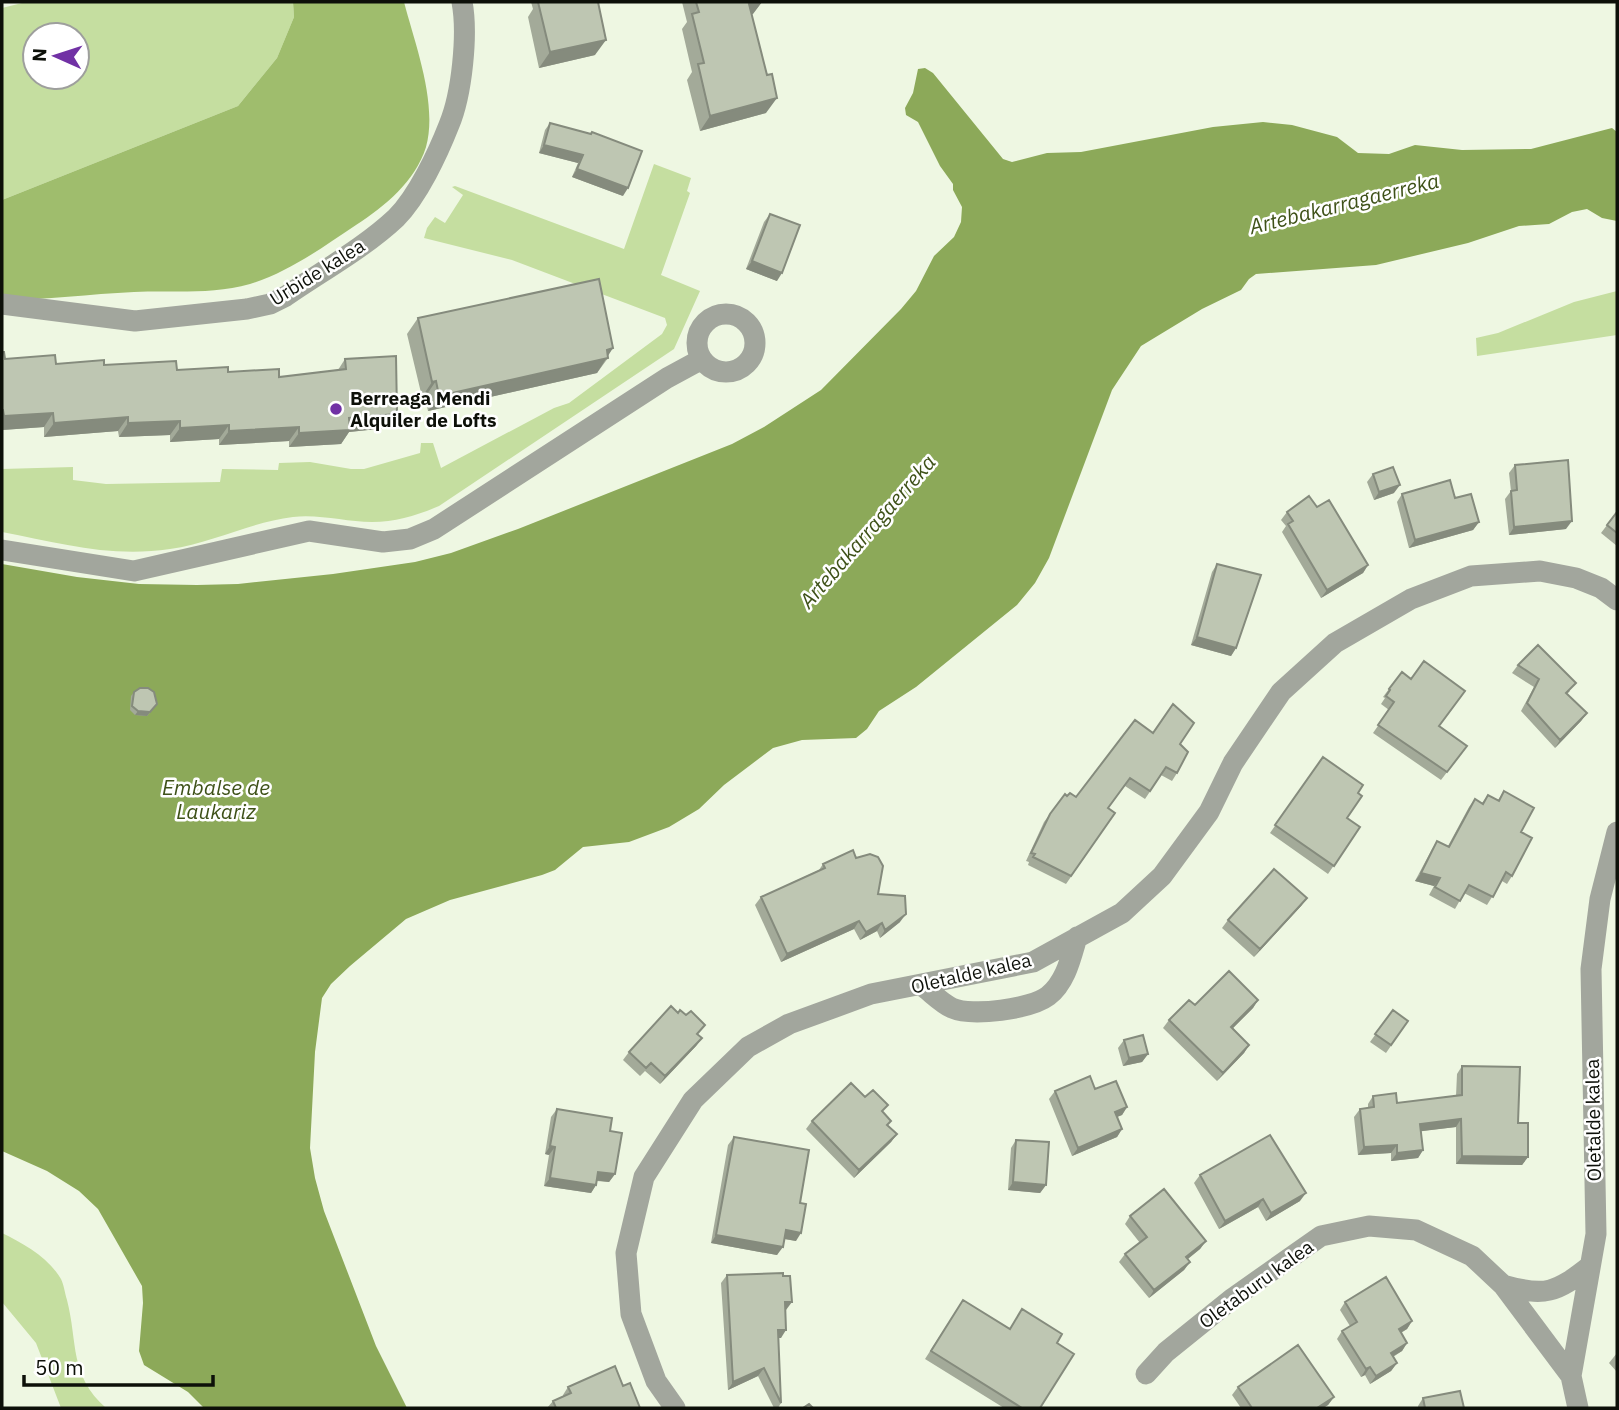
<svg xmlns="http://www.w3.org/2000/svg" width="1619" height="1410" font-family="'IBM Plex Sans',sans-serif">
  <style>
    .green { fill: #c5dea0; fill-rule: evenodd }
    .forest { fill: #9fbd6d }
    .water { fill: #8ca959 }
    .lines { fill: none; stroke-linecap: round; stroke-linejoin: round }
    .minor { stroke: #a2a69d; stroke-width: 21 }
    .wall { fill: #a3aa99 }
    .shaded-wall { fill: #858b7d }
    .building { fill: #bec6b2; stroke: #858b7d; stroke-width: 2 }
    .poi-dot { fill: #7131a5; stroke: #fff; stroke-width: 2.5 }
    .labels { text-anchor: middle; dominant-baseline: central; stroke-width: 5; stroke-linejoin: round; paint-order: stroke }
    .street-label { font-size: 19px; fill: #0d1009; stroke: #fff }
    .poi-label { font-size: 19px; font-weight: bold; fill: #0d1009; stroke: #fff; text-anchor: start }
    .water-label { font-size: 21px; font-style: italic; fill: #3e5118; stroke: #fff }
  </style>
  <rect width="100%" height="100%" fill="#eef7e2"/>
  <!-- green -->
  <path class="green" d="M26,2H293L294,17L277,58L238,106L2,200V8ZM35,35H77V77H35Z
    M654,164L691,178L687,191L690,193L661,275L700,291L674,349L439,506C418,515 396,522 372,522C346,522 320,514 293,517C251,522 212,543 170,549C111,558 59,543 2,532V469L73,467V480L106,484L220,482L222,469L278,470L279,463L310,462L351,469H364L420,453L421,443H433L441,468L554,408L569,403L662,334L667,325L665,318L512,260L424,238L427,228L435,217L445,223L463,195L452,187L455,186L624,249Z
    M1617,291V335L1477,356L1476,338L1498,333L1574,302Z
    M2,1233C23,1243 49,1258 61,1279C64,1285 65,1294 67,1300C78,1343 69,1375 106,1408H61L36,1343L2,1302Z"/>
  <!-- forest -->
  <path class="forest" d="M293,2H404C415,44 438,104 426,147C415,182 385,206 356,225C323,247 289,272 250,284C212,295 173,290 134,292C90,294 46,300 2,300V200L238,106L277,58L294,17Z"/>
  <!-- water -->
  <path class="water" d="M925,68L933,73L1003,159L1012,162L1047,153L1081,152L1213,127L1263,122L1292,125L1337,137L1358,153L1389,154L1415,145L1462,150L1531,149L1612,128L1617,132V221L1602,218L1587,209L1572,212L1549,224L1519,226L1468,243L1376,265L1256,274L1249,279L1241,290L1202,309L1141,346L1112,390L1049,558L1035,583L1017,605L916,687L879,711L867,729L856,738L802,740L773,748L724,785L699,809L669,827L629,842L583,847L555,870L542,875L450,900L406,919L350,966L331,984L322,998L315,1052L310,1148L315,1178L324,1211L376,1346L407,1408H204L188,1392L144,1365L139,1351L143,1303L142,1286L98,1209L79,1191L47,1171L2,1151V564L77,577L139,584L197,585L238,584L333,574L415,562L451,553L518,529L732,444L764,427L821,390L901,309L916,291L934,256L954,237L961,222L962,207L953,190V184L940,166L918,122L906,115L905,108L913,93L918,69Z"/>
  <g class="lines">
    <!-- minor -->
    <path class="minor" d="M2,304L135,321L247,309L270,304L286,296C322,271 364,248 396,218C418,196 438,153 449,125C462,94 468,34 462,2
      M697 343a29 29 0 1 1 58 0a29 29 0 1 1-58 0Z
      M2,550L134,571L309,531L383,542L410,539L434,529L667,378L702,359
      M921,985C931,992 941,1003 952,1008C972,1017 1031,1009 1048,996C1066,982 1071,957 1077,937
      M1503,1285C1545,1297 1556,1293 1590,1266
      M1146,1374L1166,1352L1233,1298L1321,1236L1369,1226L1416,1230L1472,1256L1503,1285L1571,1376
      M675,1408L656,1381L631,1314L626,1253L644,1177L693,1100L748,1047L789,1024L871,994L1033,962L1122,913L1162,876L1209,812L1233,763L1281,692L1335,643L1411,599L1471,576L1540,571L1576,578L1601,588L1617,600
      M1578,1408L1571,1376L1596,1234L1591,969L1600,899L1617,832"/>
  </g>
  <!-- wall -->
  <path class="wall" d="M531,2H598L595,55L539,68L528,17L533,9Z
    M682,2H762L752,14L766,113L700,131L687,80L692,72L682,29L687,22Z
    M550,123L623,196L572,177L578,163L539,153L545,130Z
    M770,214L777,281L746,269L764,222Z
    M418,318L608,358L597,373L428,411L425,397H422L407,334Z
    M2,352L5,359L56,364L104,365L228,372L279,377L338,370L345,359L387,428L349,432L341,444L289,447V441L219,445V439L170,442V435L119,437L118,431L44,437V427L2,430Z
    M1515,465L1566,529L1509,535L1505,499L1511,491L1509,473Z
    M1373,474L1394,493L1374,500L1367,482Z
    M1402,494L1455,498L1479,522L1473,530L1409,548L1397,502Z
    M1317,507L1368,565L1363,573L1321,598L1282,532L1286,526L1281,520L1287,512Z
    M1617,512V546L1601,533Z
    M1217,564L1236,648L1231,656L1191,645L1212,572Z
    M1518,665L1570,691L1567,694L1587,713L1581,721L1555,748L1521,711L1534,687L1512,673Z
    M1389,689L1467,746L1441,780L1373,733L1389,710L1381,704L1385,698L1383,697Z
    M134,692L154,708L147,716L135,715L130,710L131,696Z
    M1153,733L1180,744L1177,773L1172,781L1161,775L1145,799L1125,786L1108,808L1115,813L1066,884L1028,865L1029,862L1026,861L1044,822L1050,814L1067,796L1076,797Z
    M1323,757L1358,793L1347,818L1360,827L1328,874L1270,833Z
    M1504,791L1521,832L1512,876L1507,884L1502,881L1487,905L1464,893L1455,909L1429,895L1434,886L1415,881L1432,849L1437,841L1448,846L1469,807L1475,799L1482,803L1488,795L1498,800Z
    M856,858L878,894L900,922L880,938L877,931L860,940L854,929L781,962L755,905L761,897L819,870L823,864Z
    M1307,898L1301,906L1254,957L1222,928L1228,920Z
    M1258,1000L1253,1008L1233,1028L1249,1045L1244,1053L1217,1081L1163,1028L1169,1020L1195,1005Z
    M1393,1010L1408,1021L1386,1053L1370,1042Z
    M698,1035L702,1038L696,1046L660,1084L645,1071L640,1076L623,1060L629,1052Z
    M1124,1040L1148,1054L1142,1062L1123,1066L1118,1048Z
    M1462,1066L1518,1123L1528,1157L1522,1165L1456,1164V1127L1421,1131L1423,1150L1418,1158L1391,1161V1153L1358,1155L1354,1117L1360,1109L1368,1108V1104L1373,1096L1397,1103L1456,1096L1457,1074Z
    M1095,1089L1127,1107L1122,1115L1117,1117L1122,1129L1117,1137L1072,1156L1049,1099L1055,1091Z
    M865,1097L883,1112L888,1126L897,1134L891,1142L854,1178L806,1129L812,1121Z
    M557,1109L610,1131L615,1174L609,1182L597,1181L596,1185L591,1193L544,1186L549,1155L545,1154L551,1117Z
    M734,1137L800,1203L796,1241L784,1239L777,1255L711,1243L728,1145Z
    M1016,1140L1046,1185L1040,1193L1008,1190L1011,1148Z
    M1200,1175L1300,1201L1266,1221L1258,1207L1219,1229L1194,1183Z
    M1130,1216L1206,1241L1200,1249L1188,1259L1190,1262L1184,1270L1149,1298L1119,1262L1125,1254L1140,1243L1125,1224Z
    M727,1275L786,1310L781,1338H778L781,1403L778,1408H774L758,1376L728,1390L721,1283Z
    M963,1300L1010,1329L1057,1343L1040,1408H1004L925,1359Z
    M1345,1302L1412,1321L1407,1329L1401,1333L1407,1343L1402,1351L1393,1357L1397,1363L1391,1371L1370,1384L1365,1375L1361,1377L1337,1339L1342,1331L1350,1326L1340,1310Z
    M1617,1353V1372L1609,1363Z
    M623,1386L640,1408H547L553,1401L563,1397V1395L568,1387Z
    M1238,1387L1334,1397L1328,1405L1323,1408H1241L1232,1395Z
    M1423,1398L1464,1408H1418V1406Z"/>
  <!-- shaded-wall -->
  <path class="shaded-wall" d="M756,2H762L753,14L739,19L749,4Z
    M606,40L595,55L539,68L550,52Z
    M777,98L766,113L700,131L710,116Z
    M544,145L583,155L578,163L539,153Z
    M577,169L628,188L623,196L572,177Z
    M752,261L782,273L777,281L746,269Z
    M613,348L597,373L428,411L439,396Z
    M436,381L425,397H422L432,382Z
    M53,413L44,427L2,430V419L4,416Z
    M397,414L387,428L349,432L341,444L289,447L299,433L349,418Z
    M128,417L118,431L44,437L54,423Z
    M180,421L170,435L119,437L128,423Z
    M229,425L219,439L170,442L180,428Z
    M299,427L289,441L219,445L229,431Z
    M1400,485L1394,493L1374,500L1379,492Z
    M1572,521L1566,529L1509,535L1514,527Z
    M1479,522L1473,530L1409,548L1415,540Z
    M1368,565L1363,573L1321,598L1327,590Z
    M1197,637L1236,648L1231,656L1191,645Z
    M157,704L147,716L135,715L138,711Z
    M1587,713L1581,721L1555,748L1560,740Z
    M1421,873L1440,878L1434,886L1415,881Z
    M1307,898L1301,906L1254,957L1260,949Z
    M906,914L900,922L880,938L885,930Z
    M859,921L854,929L781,962L787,954Z
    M882,923L877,931L860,940L866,932Z
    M1258,1000L1253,1008L1226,1035L1231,1027Z
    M702,1038L696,1046L660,1084L665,1076Z
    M1249,1045L1244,1053L1217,1081L1223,1073Z
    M1148,1054L1142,1062L1123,1066L1129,1058Z
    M1127,1107L1122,1115L1109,1120L1115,1112Z
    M1461,1119L1456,1127L1415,1132L1420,1124Z
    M1122,1129L1117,1137L1072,1156L1078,1148Z
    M897,1134L891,1142L854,1178L859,1170Z
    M1397,1145L1391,1153L1358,1155L1364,1147Z
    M550,1146L555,1147L549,1155L545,1154Z
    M1423,1150L1418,1158L1391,1161L1397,1153Z
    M1462,1156L1528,1157L1522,1165L1456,1164Z
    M598,1172L615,1174L609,1182L593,1180Z
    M550,1178L596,1185L591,1193L544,1186Z
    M1013,1182L1046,1185L1040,1193L1008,1190Z
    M1306,1193L1300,1201L1266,1221L1271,1213Z
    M1263,1199L1258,1207L1219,1229L1225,1221Z
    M786,1230L801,1233L796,1241L780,1238Z
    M716,1235L783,1247L777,1255L711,1243Z
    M1206,1241L1200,1249L1180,1265L1186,1257Z
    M1190,1262L1184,1270L1149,1298L1154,1290Z
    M785,1302H792L786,1310H779Z
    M1412,1321L1407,1329L1393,1337L1399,1329Z
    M778,1330H786L781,1338H772Z
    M1407,1343L1402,1351L1385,1361L1391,1353Z
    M1397,1363L1391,1371L1370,1384L1376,1376Z
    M1370,1367L1365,1375L1361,1377L1366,1369Z
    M764,1368L758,1376L728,1390L733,1382Z
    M1334,1397L1328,1405L1323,1408H1317Z"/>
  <!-- building -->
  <path class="building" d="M538,2H598L606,40L550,52Z
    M696,2H756L749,4L767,75L772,74L777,98L710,116L698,64L704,63L692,14L699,12Z
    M550,123L591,134L592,132L642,151L628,188L577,169L583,155L544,145Z
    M770,214L800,225L782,273L752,261Z
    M599,279L613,348L607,350L608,358L439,396L436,381L432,382L418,318Z
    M2,352H4L5,359L55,355L56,364L104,360V365L176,361L177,370L228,367V372L279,369V377L346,369L345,359L396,356L397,414L349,418L350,430L299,433V427L229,431V425L180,428V421L128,423V417L54,423L53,413L4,416L3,410H2Z
    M1568,460L1572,521L1514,527L1511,491L1517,490L1515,465Z
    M1393,467L1400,485L1379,492L1373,474Z
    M1450,480L1455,498L1471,494L1479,522L1415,540L1402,494Z
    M1309,496L1317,507L1329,500L1368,565L1327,590L1288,524L1293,521L1287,512Z
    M1617,512V533L1607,525Z
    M1217,564L1261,575L1236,648L1197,637Z
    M1538,645L1576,683L1566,693L1587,713L1560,740L1527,703L1539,679L1518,665Z
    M1424,661L1465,691L1439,726L1467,746L1447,772L1378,725L1394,702L1386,696L1390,690L1389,689L1402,672L1411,679Z
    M140,688H148L154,692L157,704L150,712L138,711L132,706L134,692Z
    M1173,704L1194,723L1180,744L1188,752L1177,773L1166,767L1150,791L1130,778L1108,808L1115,813L1071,876L1033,857L1035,854L1031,853L1050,814L1065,794L1067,796L1070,793L1076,797L1135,720L1153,733Z
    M1323,757L1363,785L1358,793L1362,796L1347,818L1360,827L1334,866L1275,825Z
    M1504,791L1534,808L1521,832L1532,838L1512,876L1506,872L1493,897L1469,885L1460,901L1435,887L1440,878L1421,873L1437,841L1449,847L1475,799L1483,804L1488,795L1499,801Z
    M853,850L856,858L870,854L878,857L883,866L878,894L905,896L906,914L885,930L882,923L866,932L859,921L787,954L761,897L825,868L823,864Z
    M1274,869L1307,898L1260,949L1228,920Z
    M1229,971L1258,1000L1231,1027L1249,1045L1223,1073L1169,1020L1189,1000L1195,1005Z
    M671,1006L678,1013L680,1010L686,1015L691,1011L705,1025L697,1034L702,1038L665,1076L651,1063L646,1068L629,1052Z
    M1393,1010L1408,1021L1391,1045L1375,1034Z
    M1143,1035L1148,1054L1129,1058L1124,1040Z
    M1462,1066L1520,1067L1518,1123H1528V1157L1462,1156L1461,1119L1420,1124L1423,1150L1397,1153V1145L1364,1147L1360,1109L1374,1107L1373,1096L1396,1093L1397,1103L1462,1095Z
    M1090,1076L1095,1089L1116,1081L1127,1107L1115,1112L1122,1129L1078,1148L1055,1091Z
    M851,1083L865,1097L873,1090L888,1105L882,1111L891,1121L887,1125L897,1134L859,1170L812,1121Z
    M557,1109L612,1118L610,1131L622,1133L615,1174L598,1172L596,1185L550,1178L555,1147L550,1146Z
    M1270,1135L1306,1193L1271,1213L1263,1199L1225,1221L1200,1175Z
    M734,1137L809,1150L800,1203L806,1204L801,1233L786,1230L783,1247L716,1235Z
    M1016,1140L1049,1142L1046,1185L1013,1182Z
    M1164,1189L1206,1241L1186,1257L1190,1262L1154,1290L1125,1254L1147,1237L1130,1216Z
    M783,1273V1276H790L792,1302H785L786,1330H778L781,1403L764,1368L733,1382L727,1275Z
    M1386,1277L1412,1321L1399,1329L1407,1343L1391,1353L1397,1363L1376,1376L1370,1367L1366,1369L1342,1331L1357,1322L1345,1302Z
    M963,1300L1010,1329L1022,1309L1062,1334L1057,1343L1074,1354L1040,1408H1022L931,1351Z
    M1298,1345L1334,1397L1317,1408H1252L1238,1387Z
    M615,1366L623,1386L630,1383L640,1408H556L553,1401L571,1393L568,1387Z
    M1460,1391L1464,1408H1425L1423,1398Z
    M809,1404L813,1408H803Z"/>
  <!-- markers -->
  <circle class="poi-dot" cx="336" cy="409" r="7"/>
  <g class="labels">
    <!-- street labels -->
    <g class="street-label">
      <text transform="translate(317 272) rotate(-32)">Urbide kalea</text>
      <text transform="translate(971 973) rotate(-13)">Oletalde kalea</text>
      <text transform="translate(1593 1120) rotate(-91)">Oletalde kalea</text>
      <text transform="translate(1256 1284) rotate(-36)">Oletaburu kalea</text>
    </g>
    <!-- poi labels -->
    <g class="poi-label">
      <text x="350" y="398">Berreaga Mendi<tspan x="350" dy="22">Alquiler de Lofts</tspan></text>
    </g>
    <!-- water labels -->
    <g class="water-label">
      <text transform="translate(1344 203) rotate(-14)">Artebakarragaerreka</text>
      <text transform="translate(867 531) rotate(-49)">Artebakarragaerreka</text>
      <text x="216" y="787">Embalse de<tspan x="216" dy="24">Laukariz</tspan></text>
    </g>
  </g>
  <!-- border -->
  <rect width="1619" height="1410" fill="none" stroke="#0d1009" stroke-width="7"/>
  <!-- north arrow -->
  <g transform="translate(56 56) rotate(273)"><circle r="33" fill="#ffffff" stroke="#9e9f9d" stroke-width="2"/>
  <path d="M0-5L12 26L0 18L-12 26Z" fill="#7131a5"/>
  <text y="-10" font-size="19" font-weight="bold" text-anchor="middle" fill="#0d1009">N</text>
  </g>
  <!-- scale -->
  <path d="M24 1375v10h189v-10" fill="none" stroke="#0d1009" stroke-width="3.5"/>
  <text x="35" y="1375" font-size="21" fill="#0d1009" stroke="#ffffff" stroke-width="5" paint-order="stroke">50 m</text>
</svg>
